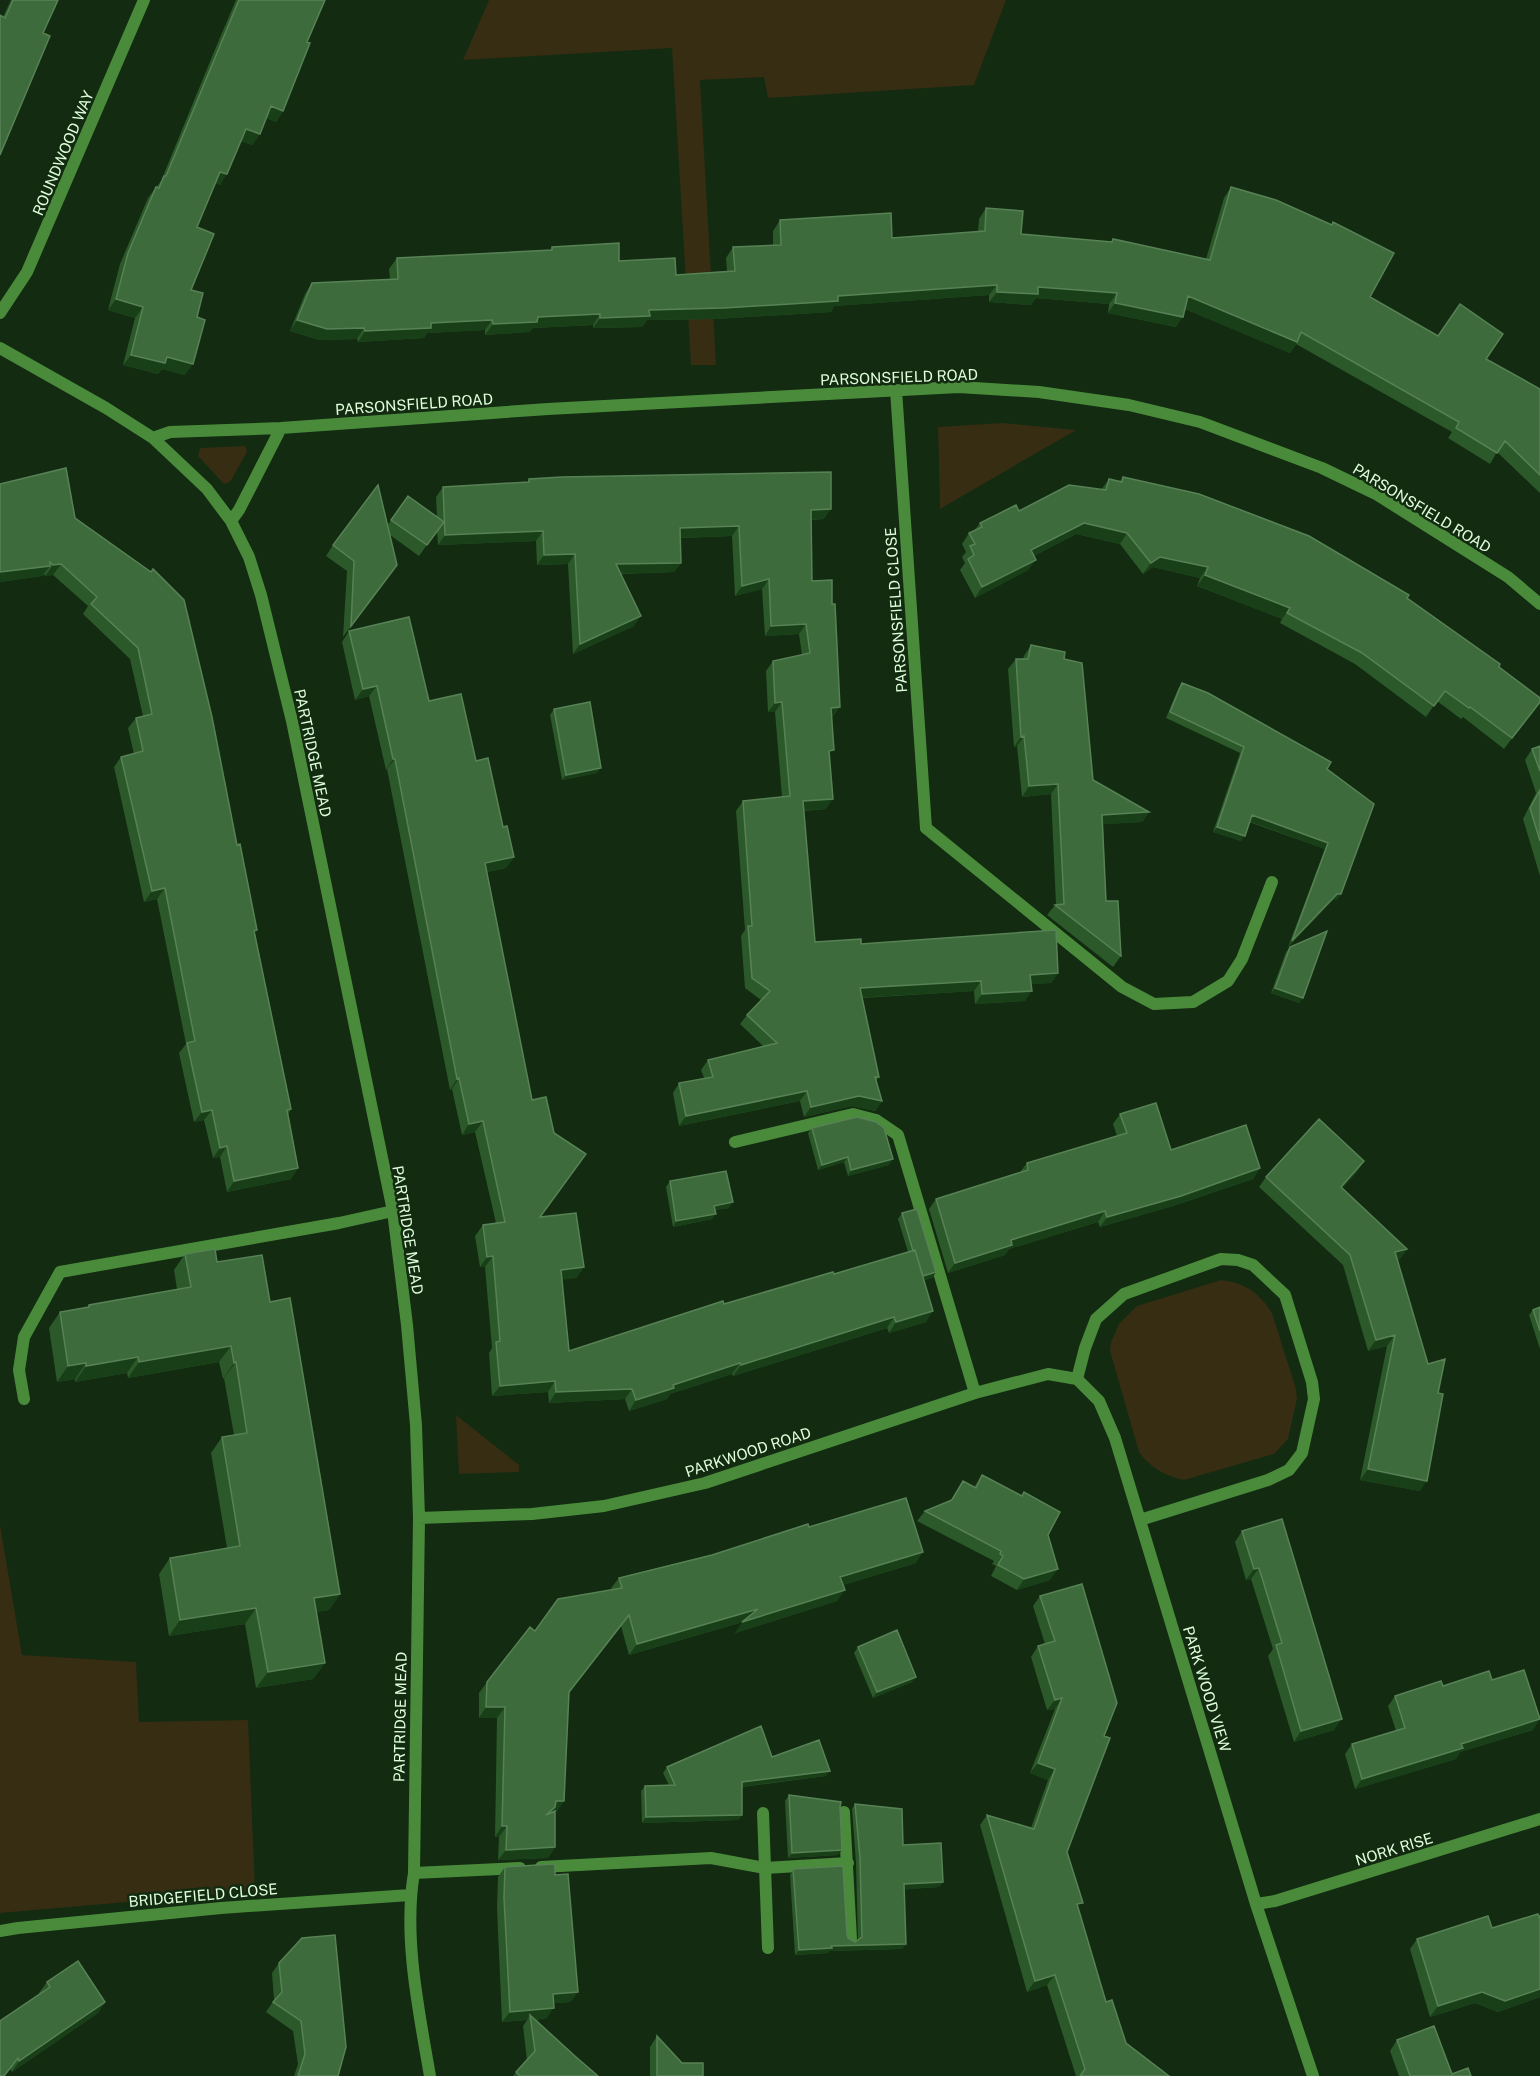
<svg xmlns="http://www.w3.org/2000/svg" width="1540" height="2076" font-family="'Public Sans',sans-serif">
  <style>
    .green { fill: #362d13 }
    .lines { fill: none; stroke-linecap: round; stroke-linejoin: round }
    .lane { stroke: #4a8b3b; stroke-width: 12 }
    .street { stroke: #4a8b3b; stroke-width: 12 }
    .wall { fill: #2b5929 }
    .shaded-wall { fill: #193f18 }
    .building { fill: #3e6b3c; stroke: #578255; stroke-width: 1.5 }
    .labels { text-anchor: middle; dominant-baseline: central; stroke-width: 5; stroke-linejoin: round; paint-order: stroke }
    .street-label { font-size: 15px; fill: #dfffdb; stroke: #122b11 }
  </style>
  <rect width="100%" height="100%" fill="#122b11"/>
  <!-- green -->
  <path class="green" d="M489,0H1006L974,85L768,98L764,77L700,80L716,365H691L672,48L463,60Z
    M1002,423L1076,430L940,509L938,427Z
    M245,446L247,452L230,482L224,484L198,456L200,448Z
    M1221,1280C1245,1283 1259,1292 1272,1313L1296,1389L1297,1399L1288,1439L1274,1454L1184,1480C1167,1477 1148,1466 1139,1452L1110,1351L1111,1342L1119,1324L1137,1306Z
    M456,1415L519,1465V1472L459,1474Z
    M0,1525L22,1655L136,1662L139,1722L248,1720L255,1891L0,1913Z"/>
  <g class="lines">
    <!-- lane -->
    <path class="lane" d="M926,828L1122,987L1154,1004L1193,1002L1228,981L1242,959L1272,882
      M735,1142L853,1114L876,1120L898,1135L975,1393
      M24,1399L19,1370L24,1337L60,1272L339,1223L393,1211
      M844,1812L851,1939
      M763,1813L768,1948
      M541,1867L711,1858L765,1868L848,1863
      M414,1873L520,1868"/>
    <!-- street -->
    <path class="street" d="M0,313L27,272L144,0
      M0,348L106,408L153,438L170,432L281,428L548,409L959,387L1039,392L1129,405L1200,422L1322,468L1376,494L1508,577L1540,604
      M896,390L926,828
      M153,438L207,489L231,521L249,557L261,595L292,721L393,1211L407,1325L416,1425L419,1518L414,1873C403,1937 419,2012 430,2076
      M231,521L239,510L281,428
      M419,1518L532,1514L604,1506L705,1483L975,1393L1048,1374L1077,1379
      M1140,1520L1268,1480L1289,1470L1302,1453L1314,1399L1312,1382L1285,1295L1253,1265L1238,1260L1221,1259L1124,1294L1096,1319L1085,1348L1077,1379L1099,1401L1115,1438L1256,1904L1313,2076
      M1256,1904L1275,1901L1540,1819
      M0,1931L18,1928L221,1908L410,1895"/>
  </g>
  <!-- wall -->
  <path class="wall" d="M11,0H58L43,33L3,17Z
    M236,0H325L307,42L283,111L276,122L266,118L260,134L252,145L241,141L220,185L215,183L197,227L191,290L197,317L185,375L162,369L158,374L123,365L135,318L108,310L120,264L148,198L161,181L216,47Z
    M1231,187L1370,297L1438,336L1486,359L1540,389V493L1497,452L1490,464L1448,438L1452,432L1296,344L1290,353L1185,309L1176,327L1108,313L1109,304L1036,298L1031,305L989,302V295L834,306L831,312L716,319L647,320L642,327L593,328V325L533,328L529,332L485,335V330L427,333L424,338L358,342L357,339L319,340L290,331L305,294L312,283L390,280L389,269L397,258L550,250L552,247L619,261L676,275L727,271L726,258L733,247L773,245V231L780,220L892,238L978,232L979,219L986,208L1021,234L1111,242L1113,239L1206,259L1224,198Z
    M1123,477L1407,598L1499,667L1540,702L1504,749L1463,717L1461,719L1437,701L1426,717L1355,664L1280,623L1282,619L1197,586L1200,578L1153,567L1143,574L1120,544L1076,534L1034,556L1028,570L975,598L960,570L965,563L962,557L966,552L962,544L969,533L974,531L980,523L1019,511L1101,490L1109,479L1120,481Z
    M529,479L824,519L811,520L812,581L833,717H832L826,809L804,811L815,942L861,944L1058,973L1051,983L1031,984L1025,1001L975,1004L974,991L862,998L879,1077L876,1081L882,1101L875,1111L852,1106L804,1117L800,1101L679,1126L673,1093L679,1083L704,1078L701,1070L708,1060L763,1046L740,1024L747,1015L761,1000L745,988L741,936L745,930L736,811L743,801L782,797L775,712H768L766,671L773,661L802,655L799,634L765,636L762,589L735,596L732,536L681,538V563L674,572L621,574L634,626L573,654L568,564L537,565L536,541L438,545L437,531L419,556L390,535L389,576L343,637L347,571L326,556L333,545L387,526L408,496L437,517L436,497L443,487L528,482Z
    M0,484L75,518L151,572L255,933L291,1109L288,1114L298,1168L291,1179L227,1192L220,1157L213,1158L204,1120L194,1122L179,1053L186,1044L157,899L144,902L114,767L121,757L134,754L128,728L136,718L143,716L130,659L83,614L88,606L53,575L45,576L44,574L42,576L0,582Z
    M349,631L429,701L476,761L503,827L514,857L506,868L487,872L541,1217L584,1267L576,1278L562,1279L569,1351L724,1304L834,1274L908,1252L898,1219L902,1213L936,1272L932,1278L924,1280L926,1322L889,1333L887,1328L733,1376L732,1374L670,1394L667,1399L629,1411L625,1399L549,1403L548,1392L492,1396L489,1353L492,1348L485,1267H480L475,1236L483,1225L496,1223L475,1132L462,1135L452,1089L450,1090L387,769L386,770L369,696L355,700L342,642Z
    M1031,645L1064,659L1093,780L1149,812L1142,822L1103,824L1106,901L1121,956L1113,967L1047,915L1055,905H1056L1051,794L1022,797L1017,746L1014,747L1008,669L1016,659H1023L1024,656Z
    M1182,683L1327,769L1337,900H1333L1288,947L1325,849L1249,822L1241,841L1213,832L1240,753L1166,718L1178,689Z
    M554,709L597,773L562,780L550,715Z
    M1540,746V876L1523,819L1536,793L1525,760L1532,749Z
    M1290,947L1303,998L1299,1003L1271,993L1286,952Z
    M1120,1114L1171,1150L1260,1168L1253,1179L1173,1206L1100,1227L1098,1222L1009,1249L1005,1255L948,1273L929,1209L936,1199L1020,1172L1027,1163L1117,1136L1113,1124Z
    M812,1128L889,1165L848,1176L844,1162L818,1170L808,1133Z
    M1364,1161L1357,1172L1342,1188L1407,1249L1399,1260H1397L1428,1364L1438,1393L1420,1491L1360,1480L1387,1346L1368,1351L1343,1265L1259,1187L1266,1177Z
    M670,1181L729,1208L715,1210L712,1219L673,1227L666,1187Z
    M185,1254L217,1262L270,1302L340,1594L329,1610L316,1612L325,1663L313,1679L256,1688L245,1624L169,1636L159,1574L170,1558L227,1548L211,1453L222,1437L234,1435L224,1378L223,1379L219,1362L128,1378L127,1373L75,1382V1379L57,1382L49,1328L60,1312L87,1308L89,1305L177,1289L174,1270Z
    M1540,1307V1349L1529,1315L1533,1310Z
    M982,1475L1021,1496L1024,1492L1048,1535L1050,1580L1017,1590L991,1576L996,1566L992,1564L994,1561L917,1521L925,1511L950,1501L963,1481L974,1487Z
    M809,1527L916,1563L843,1585L837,1601L735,1633L743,1622L629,1655L621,1626L569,1693L557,1812H555V1847L548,1858L498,1860L499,1837H495L497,1718H479V1693L487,1682L535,1631L612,1589L611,1588L619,1578L712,1555Z
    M1242,1531L1334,1730L1294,1742L1268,1656L1273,1649L1251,1579L1246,1580L1235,1542Z
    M1040,1596L1104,1736L1067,1852L1078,1909L1106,2002L1126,2043L1169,2076H1076L1047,1985L1027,1992L980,1825L987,1815L1031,1828L1048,1780L1030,1773L1055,1709L1047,1710L1031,1657L1038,1646L1045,1644L1033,1606Z
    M858,1647L912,1682L873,1698L854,1653Z
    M1492,1680L1533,1730L1460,1752L1456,1759L1355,1789L1345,1754L1352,1744L1396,1731L1388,1706L1395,1696L1443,1686Z
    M772,1757L826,1776L742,1787V1815L738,1820L642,1823L641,1791L645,1786L669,1785L663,1773L667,1767Z
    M789,1795L838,1855L788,1858L785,1801Z
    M855,1804L903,1845L943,1882L939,1887L904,1889L906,1944L902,1949L829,1951L828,1953L795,1955L790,1875L793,1869L847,1934L848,1938L855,1942L858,1939L856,1863L852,1809Z
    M505,1867L555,1875L571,2002L553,2003L547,2018L535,2020L598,2076H513L527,2060L523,2026L527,2020L502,2022L497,1908L498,1877Z
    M1540,1916V1997L1498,2012L1475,2003L1430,2017L1410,1949L1417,1939L1492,1928Z
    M279,1963L338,2076H294L298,2064L293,2031L266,2012L274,2000L272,1973Z
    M47,1982L105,2002L98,2013L12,2072L10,2069L40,1994L39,1993Z
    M657,2036L682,2063L703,2076H650V2047Z
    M1397,2040L1452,2074L1471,2076H1399L1390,2051Z"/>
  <!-- shaded-wall -->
  <path class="shaded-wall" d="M271,106L283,111L276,122L263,117Z
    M246,129L260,134L252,145L239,140Z
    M220,172L227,174L220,185L213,182Z
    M997,285L989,295L834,306L831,312L716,319L647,320L642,327L593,328L600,318L649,310Z
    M1038,287L1117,293L1109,304L1036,298L1031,305L989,302L997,292Z
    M1188,296L1297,342L1290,353L1180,307Z
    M116,299L143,307L135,318L108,310Z
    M1115,303L1183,317L1176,327L1108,313Z
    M600,314L593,325L533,328L529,332L485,335L493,324L538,317Z
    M297,320L364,328L357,339L319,340L290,331Z
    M492,320L485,330L427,333L424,338L358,342L365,331L431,323Z
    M131,355L167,357L193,364L185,375L162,369L158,374L123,365Z
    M831,509L824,519L804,520L811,510Z
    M1084,523L1127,533L1120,544L1076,534L1024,561L1031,550Z
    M739,526L732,536L673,538L680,528Z
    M543,531L536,541L438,545L445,535Z
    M575,554L568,564L537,565L544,555Z
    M1160,557L1208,567L1200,578L1153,567L1143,574L1151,563Z
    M1036,560L1028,570L975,598L982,587Z
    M681,563L674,572L609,574L616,564Z
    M61,564L53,575L45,576L53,565Z
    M50,566L42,576L0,582V572Z
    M1205,575L1290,608L1282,619L1197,586Z
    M769,579L762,589L735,596L742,586Z
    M641,616L634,626L573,654L580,644Z
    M806,624L799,634L765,636L771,626Z
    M377,686L369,696L355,700L363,689Z
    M782,702L775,712H768L775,703Z
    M1540,702L1534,711L1504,749L1512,738Z
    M840,707L833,717L824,718L831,708Z
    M1024,736L1017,746L1014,747L1021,737Z
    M393,759H395L387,769L386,770Z
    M601,768L597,773L562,780L566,775Z
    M1058,784L1051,794L1022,797L1029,786Z
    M833,799L826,809L796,811L803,801Z
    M1149,812L1142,822L1095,825L1102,815Z
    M1252,815L1328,843L1325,849L1248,821Z
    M1217,827L1245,836L1241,841L1213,832Z
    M514,857L506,868L477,874L485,863Z
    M165,888L157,899L144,902L152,891Z
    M1337,894H1341L1337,900H1333L1288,947L1292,941Z
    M1058,973L1051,983L1023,985L1030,975Z
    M981,981L974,991L853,998L860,988Z
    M1275,988L1303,998L1299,1003L1271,993Z
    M1032,991L1025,1001L975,1004L982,994Z
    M459,1078L452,1089L450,1090L457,1079Z
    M807,1091L800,1101L679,1126L686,1116Z
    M859,1096L882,1101L875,1111L852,1106L804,1117L811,1107Z
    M212,1110L204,1120L194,1122L202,1112Z
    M483,1121L475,1132L462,1135L469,1124Z
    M227,1146L220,1157L213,1158L220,1148Z
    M848,1157L844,1162L818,1170L822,1165Z
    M893,1159L889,1165L848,1176L851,1170Z
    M1364,1161L1357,1172L1334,1197L1341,1187Z
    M298,1168L291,1179L227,1192L234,1181Z
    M1260,1168L1253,1179L1173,1206L1100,1227L1107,1217Z
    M733,1202L729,1208L710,1211L714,1206Z
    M1105,1211L1098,1222L1009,1249L1005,1255L948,1273L955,1263L1011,1240Z
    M716,1214L712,1219L673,1227L676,1221Z
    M1407,1249L1399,1260L1387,1263L1395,1252Z
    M493,1256L485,1267H480L487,1257Z
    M584,1267L576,1278L554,1281L561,1270Z
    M936,1272L932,1278L917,1283L921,1277Z
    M933,1311L926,1322L889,1333L896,1322Z
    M894,1317L887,1328L733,1376L741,1365Z
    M1395,1335L1387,1346L1368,1351L1376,1340Z
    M231,1346L219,1362L128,1378L139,1362Z
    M138,1357L127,1373L75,1382L86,1366Z
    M236,1362L224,1378L223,1379L234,1363Z
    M86,1363L75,1379L57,1382L68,1366Z
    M740,1363L732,1374L670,1394L667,1399L629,1411L636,1400L673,1385Z
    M555,1381L548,1392L492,1396L500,1386Z
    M632,1389L625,1399L549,1403L556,1392Z
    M1368,1469L1427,1481L1420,1491L1360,1480Z
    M923,1552L916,1563L833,1588L840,1577Z
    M1259,1568L1251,1579L1246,1580L1254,1569Z
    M1058,1569L1050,1580L1017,1590L1024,1579Z
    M845,1590L837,1601L735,1633L742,1622L750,1620L629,1655L637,1644L758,1609Z
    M340,1594L329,1610L303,1614L314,1598Z
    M256,1608L245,1624L169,1636L180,1620Z
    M325,1663L313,1679L256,1688L268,1672Z
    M916,1677L912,1682L873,1698L877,1692Z
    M1062,1698L1055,1709L1047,1710L1055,1700Z
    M486,1707H505L497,1718H479Z
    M1342,1719L1334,1730L1294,1742L1301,1731Z
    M1540,1719L1533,1730L1460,1752L1456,1759L1355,1789L1362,1779L1461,1744Z
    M1038,1763L1055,1769L1048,1780L1030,1773Z
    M830,1771L826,1776L738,1787L742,1782Z
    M556,1801H564L557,1812H553L548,1818L539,1826Z
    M742,1815L738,1820L642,1823L646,1817Z
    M502,1826H507L499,1837H495Z
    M555,1847L548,1858L498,1860L506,1850Z
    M842,1850L838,1855L788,1858L792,1853Z
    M943,1882L939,1887L900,1890L904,1884Z
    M906,1944L902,1949L829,1951L828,1953L795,1955L799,1950L831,1946Z
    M1055,1975L1047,1985L1027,1992L1035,1981Z
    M1540,1989V1997L1498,2012L1475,2003L1430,2017L1438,2006L1482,1992Z
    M578,1992L571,2002L545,2004L553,1994Z
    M105,2002L98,2013L12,2072L19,2061Z
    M554,2008L547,2018L531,2020L530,2015L527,2020L502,2022L510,2012Z"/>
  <!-- building -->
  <path class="building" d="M13,0H58L43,33L50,36L0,155V15L5,18Z
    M239,0H325L307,42L310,43L283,111L271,106L260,134L246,129L227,174L220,172L197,227L214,234L191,290L203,293L197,317L205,320L193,364L167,357L165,363L131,355L143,307L116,299L128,253L156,187L159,188L164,176H166Z
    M1231,187L1276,200L1332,225L1333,222L1394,253L1370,297L1438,336L1460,304L1503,334L1486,359L1540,389V475L1505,441L1497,453L1456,428L1459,422L1301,332L1297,342L1188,296L1183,317L1115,303L1117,293L1038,287V294L997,292V285L838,296V301L724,308L649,310L650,316L600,318V314L538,317L537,322L493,324L492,320L431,323V328L365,331L364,328L327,329L297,320L312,283L398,279L397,258L552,250V247L619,243V261L675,258L676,275L735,271L733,247L781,245L780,220L891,213L892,238L985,231L986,208L1023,211L1021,234L1112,242L1113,239L1210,260Z
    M66,468L75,518L151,572L153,569L184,600L212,717L237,845L240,844L257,930L254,931L291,1109L287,1110L298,1168L234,1181L227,1146L220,1148L212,1110L202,1112L187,1043L195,1041L165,888L152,891L121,757L143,751L136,718L152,714L138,648L91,604L97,597L61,564L53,565L50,562V566L0,572V484Z
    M831,472V509L811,510L812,581L832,580V604H835L840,707L831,708L834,750L829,751L833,799L803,801L815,942L861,939V944L1056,930L1058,973L1030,975L1032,991L982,994L981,981L860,988L879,1077H875L882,1101L859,1096L811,1107L807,1091L686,1116L679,1083L713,1077L708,1060L777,1043L747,1015L770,991L752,978L748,926H752L743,801L790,796L782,702L775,703L773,661L810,653L806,624L771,626L769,579L742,586L739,526L680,528L681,563L616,564L641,616L580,644L575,554L544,555L543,531L445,535L443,487L529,482V479L562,477Z
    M1123,477L1199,494L1309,536L1409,595L1407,598L1500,664L1499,667L1540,698V702L1512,738L1470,707L1469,708L1445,691L1434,706L1362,653L1287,613L1290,608L1205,575L1208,567L1160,557L1151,563L1127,533L1084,523L1031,550L1036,560L982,587L968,559L974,555L970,546L975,544L969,533L982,527L980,523L1016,505L1019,511L1069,485L1106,490L1109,479L1122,482Z
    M378,485L397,565L351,626L354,561L333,545Z
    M408,496L444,522L427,545L391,520Z
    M409,617L429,701L461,694L476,761L488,758L503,827L507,826L514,857L485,863L532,1100L546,1097L554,1133L586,1154L540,1217L576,1213L584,1267L561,1270L569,1351L723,1301L724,1304L833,1272L834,1274L915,1250L933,1311L896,1322L894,1317L741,1365L740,1363L673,1385L674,1388L636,1400L632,1389L556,1392L555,1381L500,1386L496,1342L500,1341L493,1256L487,1257L483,1225L505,1222L483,1121L469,1124L459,1078L457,1079L395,759H393L377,686L363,689L349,631Z
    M1031,645L1065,652L1064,659L1082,663L1093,780L1149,812L1102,815L1106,901H1118L1121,956L1055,905L1064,904L1058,784L1029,786L1024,736L1021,737L1016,659H1028Z
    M1182,683L1208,693L1331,762L1327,769L1374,804L1341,894H1337L1292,941L1328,843L1252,815L1245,836L1217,827L1244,747L1170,712Z
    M590,702L601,768L566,775L554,709Z
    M1540,746V771L1532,749Z
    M1540,790V841L1530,808Z
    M1327,931L1303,998L1275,988L1290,947Z
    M1156,1103L1171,1150L1246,1125L1260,1168L1181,1196L1107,1217L1105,1211L1011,1240L1012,1245L955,1263L936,1199L1028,1170L1027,1163L1127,1133L1120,1114Z
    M857,1117L876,1122L884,1128L893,1159L851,1170L848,1157L822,1165L812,1128Z
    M1319,1119L1364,1161L1341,1187L1407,1249L1395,1252L1428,1364L1445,1359L1438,1393L1443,1394L1427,1481L1368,1469L1395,1335L1376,1340L1350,1255L1266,1177Z
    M726,1171L733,1202L714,1206L716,1214L676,1221L670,1181Z
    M917,1209L936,1272L923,1276L915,1250L913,1251L902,1213Z
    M215,1249L217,1262L262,1255L270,1302L290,1298L340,1594L314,1598L325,1663L268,1672L256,1608L180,1620L170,1558L240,1546L222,1437L247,1433L236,1362L234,1363L231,1346L139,1362L138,1357L86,1366V1363L68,1366L60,1312L89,1307V1305L191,1287L185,1254Z
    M1540,1307V1331L1533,1310Z
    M982,1475L1022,1496L1024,1492L1060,1512L1048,1535L1058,1569L1024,1579L998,1565L1003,1556L1000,1554L1001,1551L925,1511L952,1500L963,1481L976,1488Z
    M906,1498L923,1552L840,1577L845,1590L742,1622L758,1609L637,1644L629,1615L569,1692L564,1801H556L555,1807L546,1815L555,1811V1847L506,1850L507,1826H502L505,1707H486L487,1682L530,1627L535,1631L558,1599L622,1588L619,1578L712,1555L808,1524L809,1527Z
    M1282,1519L1342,1719L1301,1731L1276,1645L1282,1643L1259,1568L1254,1569L1242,1531Z
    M1082,1584L1117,1703L1104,1736L1110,1738L1067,1852L1083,1903L1077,1904L1106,2002L1112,2000L1126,2043L1169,2076H1080L1085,2069L1055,1975L1035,1981L987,1815L1034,1829L1055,1769L1038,1763L1062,1698L1055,1700L1038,1646L1055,1641L1040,1596Z
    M897,1630L916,1677L877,1692L858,1647Z
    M1524,1670L1540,1719L1461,1744L1463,1748L1362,1779L1352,1744L1405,1728L1395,1696L1441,1681L1443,1686L1489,1671L1492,1680Z
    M761,1726L772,1757L819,1740L830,1771L742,1782V1815L646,1817L645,1786L675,1785L667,1767Z
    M789,1795L841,1802L840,1807L842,1850L792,1853Z
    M855,1804L902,1809L903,1845L941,1843L943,1882L904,1884L906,1944L831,1946L832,1948L799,1950L793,1869L843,1866L847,1934L848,1938L855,1942L862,1937L860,1858Z
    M555,1864V1875L568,1874L578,1992L553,1994L554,2008L510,2012L504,1898L505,1867Z
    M1538,1914L1539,1917L1540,1916V1989L1505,2001L1482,1992L1438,2006L1417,1939L1488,1916L1492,1928Z
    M335,1935L346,2047L338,2076H298L305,2054L301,2021L273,2002L282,1992L279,1963L302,1938Z
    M78,1961L105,2002L19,2061L18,2058L4,2076H0V2021L50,1987L47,1982Z
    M530,2015L576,2057L598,2076H520L516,2072L535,2051Z
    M1434,2026L1452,2074L1468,2068L1471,2076H1410L1397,2040Z
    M657,2036L682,2063H703V2076H657Z"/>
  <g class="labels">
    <!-- street labels -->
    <g class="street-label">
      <text transform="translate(63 153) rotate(-67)">ROUNDWOOD WAY</text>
      <text transform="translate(899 377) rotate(-2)">PARSONSFIELD ROAD</text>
      <text transform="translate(414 404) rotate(-4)">PARSONSFIELD ROAD</text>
      <text transform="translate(1422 508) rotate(31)">PARSONSFIELD ROAD</text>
      <text transform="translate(896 610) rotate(-94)">PARSONSFIELD CLOSE</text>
      <text transform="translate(313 753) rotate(78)">PARTRIDGE MEAD</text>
      <text transform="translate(408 1230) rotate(81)">PARTRIDGE MEAD</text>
      <text transform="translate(748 1452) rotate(-18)">PARKWOOD ROAD</text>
      <text transform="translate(1207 1689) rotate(73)">PARK WOOD VIEW</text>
      <text transform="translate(400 1717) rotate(-89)">PARTRIDGE MEAD</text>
      <text transform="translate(1394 1849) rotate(-17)">NORK RISE</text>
      <text transform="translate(203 1895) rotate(-5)">BRIDGEFIELD CLOSE</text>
    </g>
  </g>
</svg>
